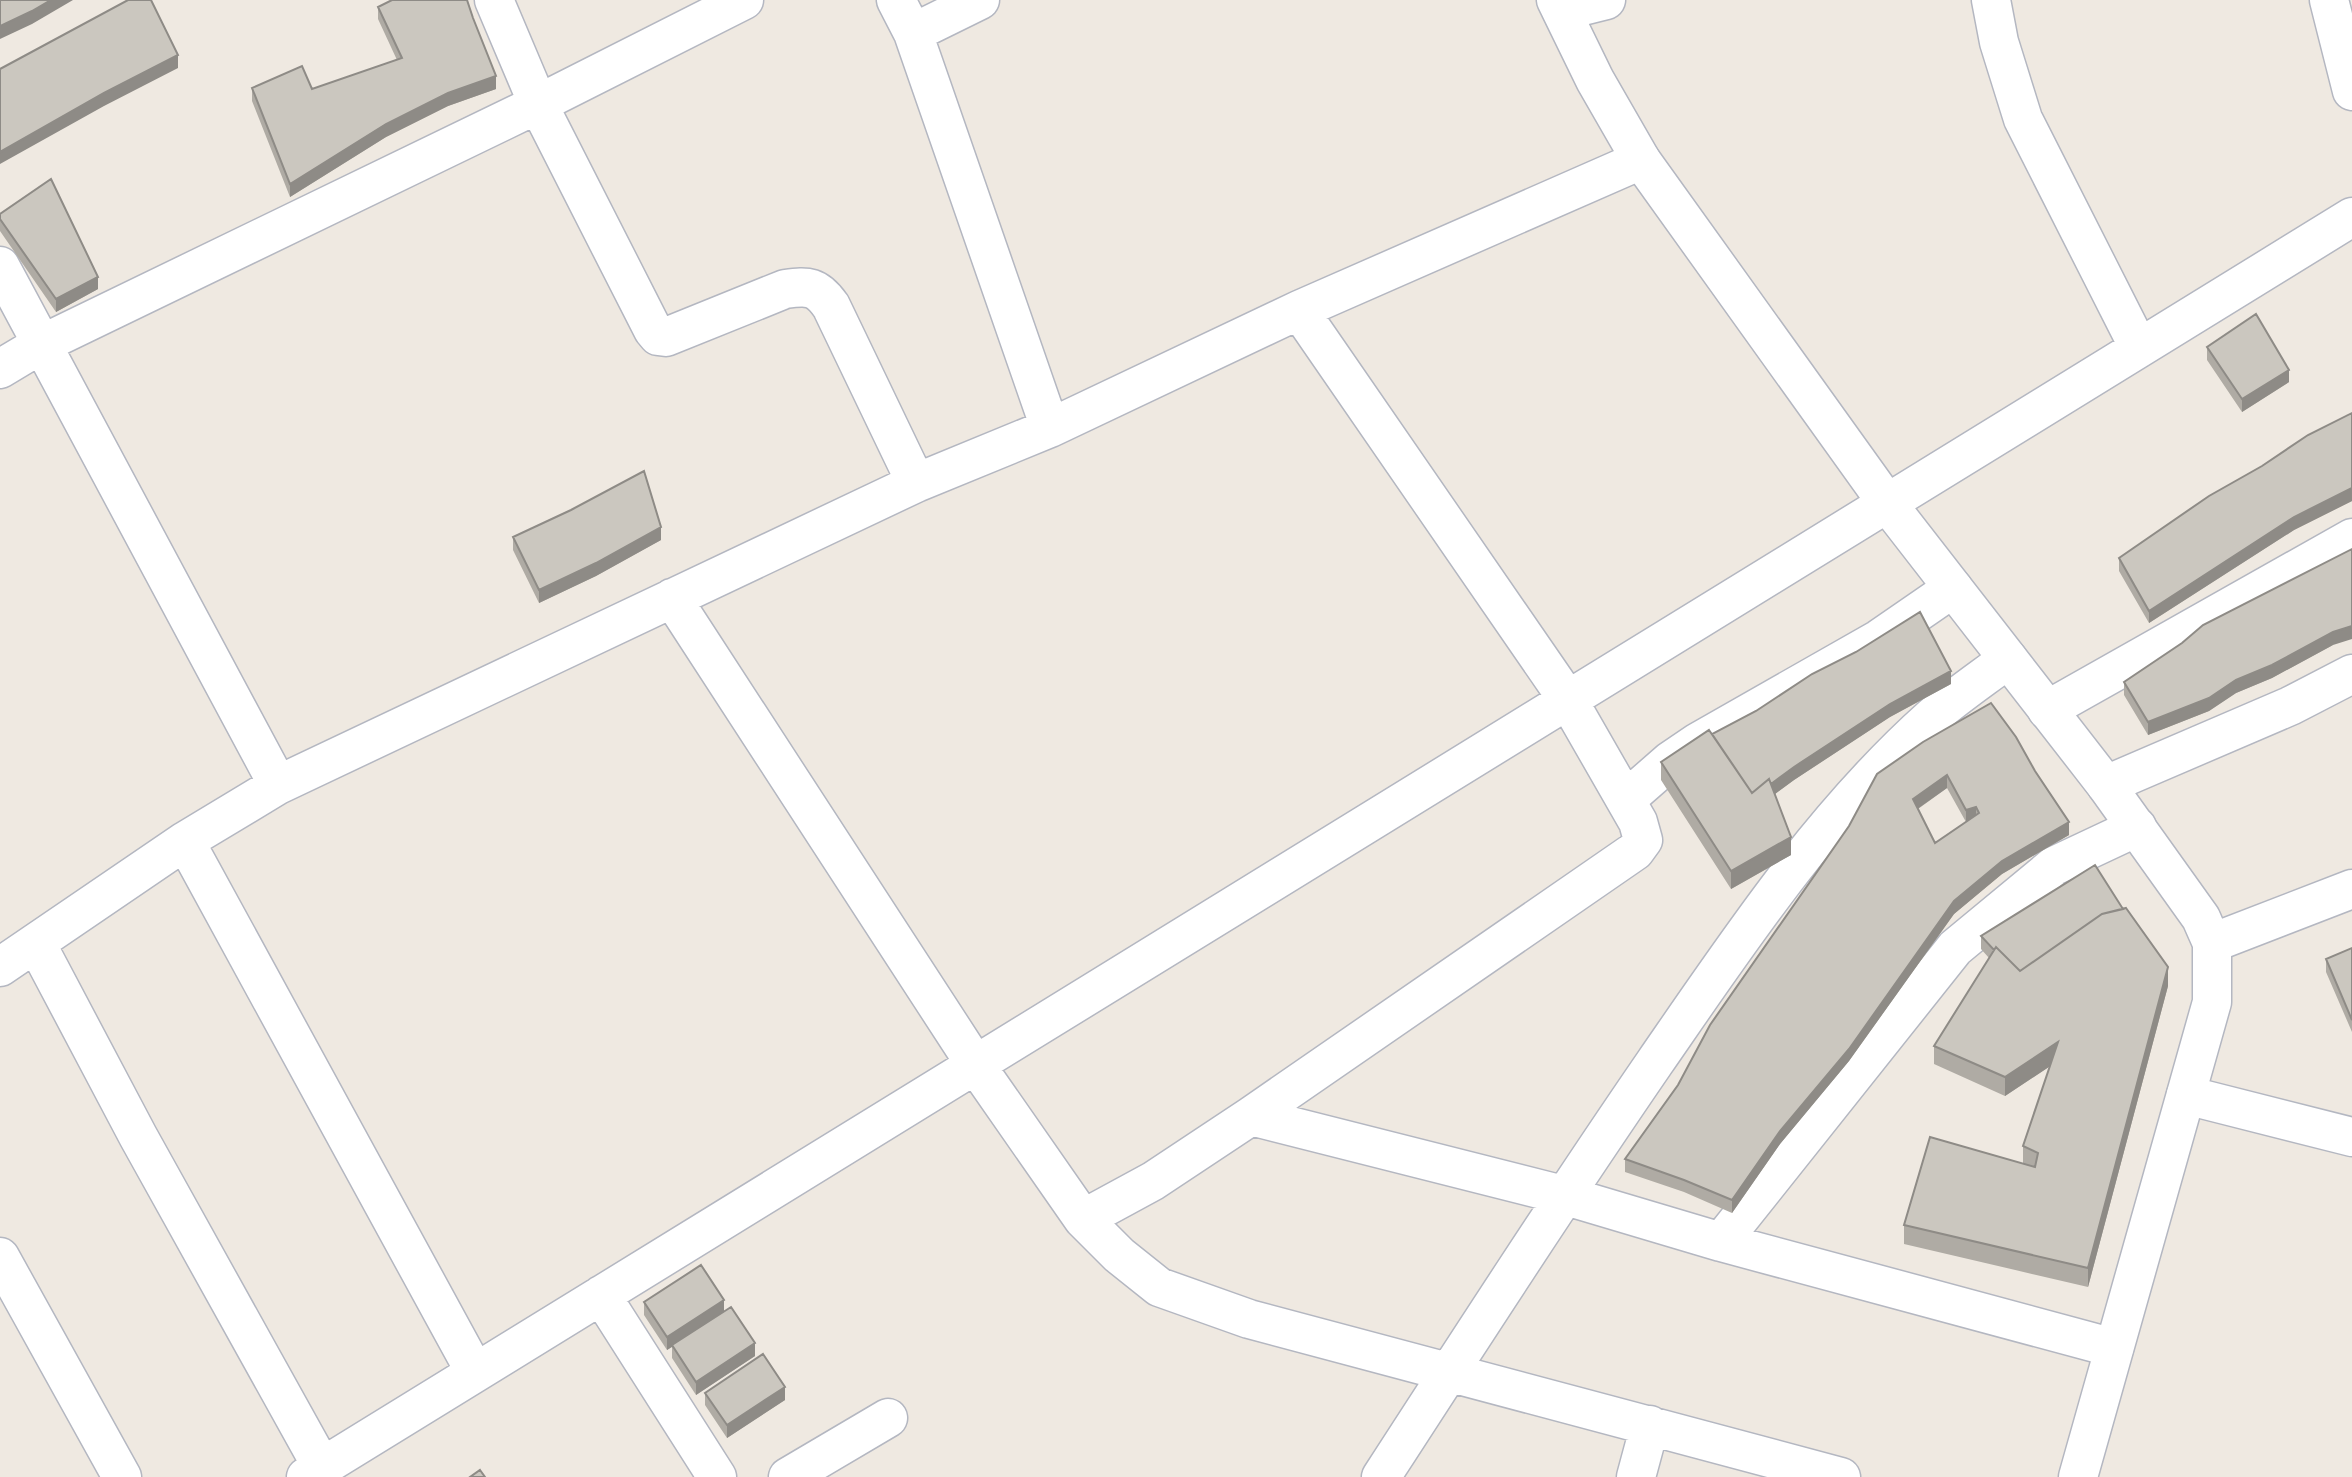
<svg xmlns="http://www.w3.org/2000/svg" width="2352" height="1477" font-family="Overpass,sans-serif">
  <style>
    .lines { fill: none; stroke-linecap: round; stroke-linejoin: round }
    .street-casing { stroke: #b4b7c1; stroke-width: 41 }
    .secondary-casing { stroke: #b4b7c1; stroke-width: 41 }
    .street { stroke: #fff; stroke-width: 38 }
    .secondary { stroke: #fff; stroke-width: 38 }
    .wall { fill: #afaba4; fill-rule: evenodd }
    .shaded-wall { fill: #8e8b86 }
    .building { fill: #cbc7bf; stroke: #8e8b86; stroke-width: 2; fill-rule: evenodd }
  </style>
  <rect width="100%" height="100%" fill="#efe9e1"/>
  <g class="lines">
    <defs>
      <path id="street" d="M494,0L538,104L653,330L658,336L666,337L785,289C809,286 817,286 831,306L916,483
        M896,0L913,33L1050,428
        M1991,0L1999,42L2023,119L2139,348
        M2329,0L2352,91
        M1562,11L1606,0
        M913,33L980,0
        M0,266L278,785
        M0,369L40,345L538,104L744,0
        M672,598L975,1064L1083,1219L1119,1255L1159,1287L1249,1319L1841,1477
        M2047,710L2352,538
        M2106,785L2290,706L2352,674
        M1625,797L1638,789L1670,761L1698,742L1879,639L1953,588
        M185,841L475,1372
        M36,943L138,1136L322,1467
        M2212,943L2352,889
        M0,967L185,841L278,785L916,483L1050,428L1299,310L1641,160
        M2186,1095L2352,1137
        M1251,1116L1563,1195L1721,1242L2114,1348
        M1083,1219L1153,1181L1251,1116L1635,851L1643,840L1638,822L1568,700L1299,310
        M1721,1242L1955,948L2054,866L2137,827
        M0,1257L122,1477
        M601,1295L717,1477
        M306,1477L2352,217
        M788,1477L888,1418
        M1381,1477C1471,1338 1561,1199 1655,1062C1738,942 1822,815 1932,717C1956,696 1983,678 2008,659
        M1636,1477L1650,1425"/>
      <path id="secondary" d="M1556,0L1595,80L1641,160L1887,503L2106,785L2201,918L2212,943V1002L2078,1477"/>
    </defs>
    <!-- street casing -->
    <use href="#street" class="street-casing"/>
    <!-- secondary casing -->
    <use href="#secondary" class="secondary-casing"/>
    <!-- street -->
    <use href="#street" class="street"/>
    <!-- secondary -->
    <use href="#secondary" class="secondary"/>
  </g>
  <!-- wall -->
  <path class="wall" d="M378,7L496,89L448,106L386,137L290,197L252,101V88L312,89L397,60L378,19Z
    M0,214L98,289L56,312L0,231Z
    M2207,347L2289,382L2242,412L2207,360Z
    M2352,413V501L2294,530L2149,623L2119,571V558Z
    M513,537L661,540L596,576L539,603L513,550Z
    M2333,645L2272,678L2236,693L2209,711L2148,735L2124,695V682Z
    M1951,684L1890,717L1794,780L1775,794L1791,855L1731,889L1661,780V762L1712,734Z
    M1923,742L2069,835L2002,874L1954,914L1849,1061L1780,1144L1732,1213L1684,1192L1625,1172V1159ZM1947,788L1966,822L1935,843L1918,809Z
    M1981,936L2168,986L2088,1287L1904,1244V1225L2023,1163V1146L2050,1066L2005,1096L1934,1064V1046L1989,958L1981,949Z
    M2352,948V1032L2326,972V959Z
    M644,1302L724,1312L755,1356L696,1395L672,1358V1347L667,1350L644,1315Z
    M705,1393L785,1400L727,1438L705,1405Z"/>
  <!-- shaded-wall -->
  <path class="shaded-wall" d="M51,0H73L32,24L0,39V26Z
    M178,55V68L104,106L0,164V152L104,93Z
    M496,76V89L448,106L386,137L290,197V184L386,124L448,93Z
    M98,277V289L56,312V299Z
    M2289,370V382L2242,412V399Z
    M2352,488V501L2294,530L2149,623V611L2294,517Z
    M661,527V540L596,576L539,603V590Z
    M2352,626V639L2333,645L2272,678L2236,693L2209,711L2148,735V722L2333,632Z
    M1951,671V684L1890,717L1794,780L1752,811V799L1794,767L1890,704Z
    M1947,775V788L1913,812V799Z
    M1976,807V819L1966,823V810Z
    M2069,822V835L2002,874L1954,914L1849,1061L1780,1144L1732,1213V1200L1780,1131L1954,901L2002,861Z
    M1791,837V855L1731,889V871Z
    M2168,967V986L2088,1287V1268Z
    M2058,1042V1061L2005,1096V1077Z
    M724,1300V1313L667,1350V1337Z
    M755,1343V1356L696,1395V1382Z
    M785,1387V1400L727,1438V1425Z"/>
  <!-- building -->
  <path class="building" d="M0,0H51L32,11L0,26Z
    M128,0H151L178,55L104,93L0,152V69Z
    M392,0H467L473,18L496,76L448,93L386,124L290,184L252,88L302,66L312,89L402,58L378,7Z
    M51,179L98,277L56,299L0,219V214Z
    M2256,314L2289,370L2242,399L2207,347Z
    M2352,413V488L2294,517L2149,611L2119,558L2209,496L2262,466L2308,435Z
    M644,471L661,527L596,563L539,590L513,537L571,510Z
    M2352,549V626L2333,632L2272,665L2236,680L2209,698L2148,722L2124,682L2182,643L2203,625Z
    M1920,612L1951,671L1890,704L1794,767L1771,784L1769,779L1752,793L1712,734L1756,711L1812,674L1856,652Z
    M1991,703L2016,737L2035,771L2069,822L2002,861L1954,901L1849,1049L1780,1131L1732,1200L1684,1180L1625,1159L1678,1085L1710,1025L1849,826L1877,774L1923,742ZM1947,775L1966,810L1976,807L1979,813L1935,843L1913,799Z
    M1709,730L1752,793L1769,779L1791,837L1731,871L1661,762Z
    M2095,865L2123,909L2102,914L2020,971L1996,947L1994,950L1981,936Z
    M2126,908L2168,967L2088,1268L1904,1225L1930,1137L2035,1167L2038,1153L2023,1146L2058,1042L2005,1077L1934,1046L1996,947L2020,971L2102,914Z
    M2352,948V1020L2326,959Z
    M701,1265L724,1300L667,1337L644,1302Z
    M731,1307L755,1343L696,1382L672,1345Z
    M763,1354L785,1387L727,1425L705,1393Z
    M480,1470L485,1477H470Z"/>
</svg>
